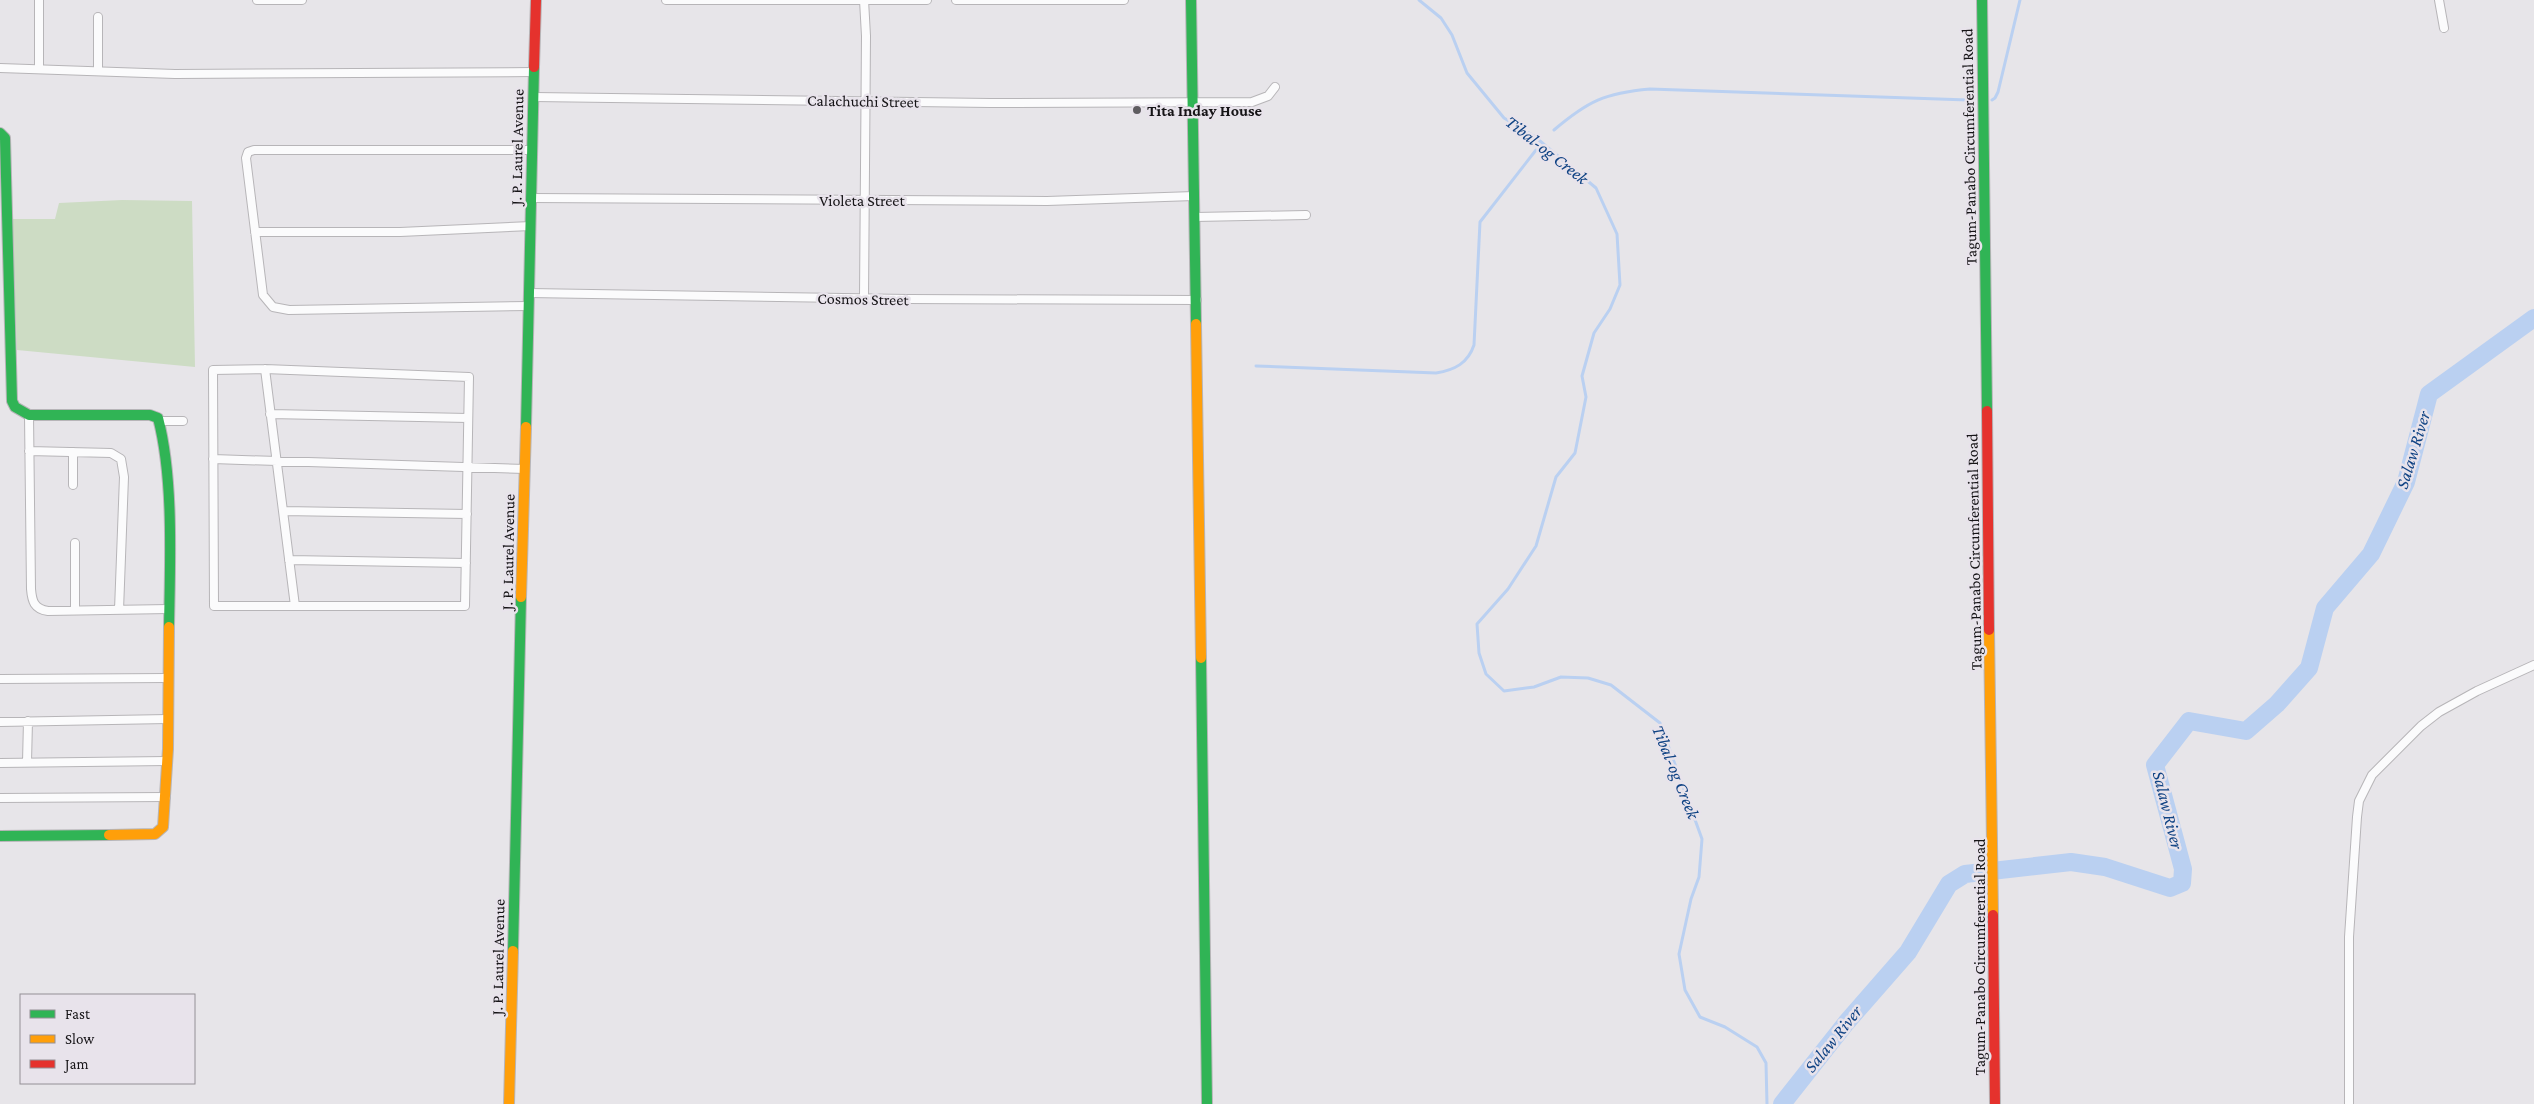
<svg xmlns="http://www.w3.org/2000/svg" width="2534" height="1104" font-family="'Crimson Pro',serif">
  <style>
    .green { fill: #cddcc4 }
    .lines { fill: none; stroke-linecap: round; stroke-linejoin: round }
    .stream { stroke: #bad0f1; stroke-width: 3 }
    .river { stroke: #bad0f1; stroke-width: 18 }
    .street-casing { stroke: #b7b5b8; stroke-width: 10 }
    .fast-casing { stroke: #b7b5b8; stroke-width: 12 }
    .slow-casing { stroke: #b7b5b8; stroke-width: 12 }
    .jam-casing { stroke: #b7b5b8; stroke-width: 12 }
    .street { stroke: #fbfbfc; stroke-width: 8 }
    .fast { stroke: #30b455; stroke-width: 10 }
    .slow { stroke: #ff9f0a; stroke-width: 10 }
    .jam { stroke: #e5322d; stroke-width: 10 }
    .poi-dot { fill: #5f5d60; stroke: #e8e3eb; stroke-width: 2 }
    .labels { text-anchor: middle; dominant-baseline: central; stroke-width: 5; stroke-linejoin: round; paint-order: stroke }
    .street-label { font-size: 16px; fill: #161417; stroke: #e8e3eb }
    .poi-label { font-size: 16px; font-weight: bold; fill: #161417; stroke: #e8e3eb; text-anchor: start }
    .water-label { font-size: 18px; font-style: italic; fill: #104384; stroke: #e8e3eb }
  </style>
  <rect width="100%" height="100%" fill="#e7e5e9"/>
  <!-- green -->
  <path class="green" d="M122,200L192,201L195,367L17,350L12,219H55L59,203Z"/>
  <g class="lines">
    <!-- stream -->
    <path class="stream" d="M1419,0L1441,18L1452,35L1467,73L1504,118L1534,136L1596,188L1617,234L1620,285L1610,309L1594,333L1582,376L1586,397L1575,453L1556,477L1536,546L1508,589L1477,624L1479,653L1486,674L1504,691L1534,687L1561,677L1588,678L1611,685L1660,723L1702,839L1699,877L1691,899L1679,954L1685,990L1700,1017L1725,1027L1757,1047L1766,1063L1767,1104
      M1992,100L1995,98L1998,92L2020,0
      M1554,130C1588,101 1605,93 1650,89L1968,100
      M1256,366L1436,373C1455,370 1468,363 1474,345L1480,222L1536,150"/>
    <!-- river -->
    <path class="river" d="M1782,1104L1846,1023L1908,952L1949,884L1965,874L2071,862L2105,867L2170,888L2182,883L2183,869L2155,765L2189,721L2246,731L2277,704L2309,668L2325,608L2371,554L2406,482L2429,394L2534,318"/>
    <defs>
      <path id="street" d="M257,0H302
        M666,0H927
        M956,0H1124
        M2439,0L2444,28
        M0,68L175,74L534,72
        M39,69V0
        M98,71V17
        M534,97L990,103L1252,102L1268,96L1275,87
        M531,198L1047,201L1194,196
        M1195,217L1306,215
        M255,232H400L531,226
        M529,293L908,299L1197,300
        M864,298L866,36L864,0
        M529,306L289,310L273,307L263,295L246,158L248,152L254,150H532
        M265,369L469,377L465,606H214L213,370Z
        M265,369L295,606
        M270,414L468,418
        M29,415L31,589C32,601 34,609 48,611L169,609
        M161,421H183
        M29,451L111,453L121,459L124,477L119,610
        M73,452V485
        M213,459L525,469
        M283,511L467,514
        M75,543V610
        M289,560L466,563
        M0,679L168,678
        M0,722L168,719
        M27,762L28,721
        M0,763L167,761
        M0,798L166,797
        M2349,1104V937L2357,817L2359,801L2372,775L2421,726L2439,712L2477,691L2534,665"/>
      <path id="fast" d="M1191,0L1196,324
        M1982,0L1987,411
        M0,133L5,138L12,401L15,407L29,415H150L158,418C174,479 170,564 169,627
        M526,427L534,67
        M1201,658L1207,1104
        M0,836L109,835
        M513,951L521,597"/>
      <path id="slow" d="M1196,324L1201,658
        M521,597L526,427
        M1989,630L1993,915
        M109,835L155,834L163,827L168,749L169,627
        M509,1104L513,951"/>
      <path id="jam" d="M534,67L536,0
        M1987,411L1989,630
        M1993,915L1995,1104"/>
    </defs>
    <!-- street casing -->
    <use href="#street" class="street-casing"/>
    <!-- fast casing -->
    <use href="#fast" class="fast-casing"/>
    <!-- slow casing -->
    <use href="#slow" class="slow-casing"/>
    <!-- jam casing -->
    <use href="#jam" class="jam-casing"/>
    <!-- street -->
    <use href="#street" class="street"/>
    <!-- fast -->
    <use href="#fast" class="fast"/>
    <!-- slow -->
    <use href="#slow" class="slow"/>
    <!-- jam -->
    <use href="#jam" class="jam"/>
  </g>
  <!-- markers -->
  <circle class="poi-dot" cx="1137" cy="110" r="5"/>
  <g class="labels">
    <!-- street labels -->
    <g class="street-label">
      <text transform="translate(863 101) rotate(1)">Calachuchi Street</text>
      <text transform="translate(517 147) rotate(-89)">J. P. Laurel Avenue</text>
      <text transform="translate(1969 147) rotate(-91)">Tagum-Panabo Circumferential Road</text>
      <text x="862" y="200">Violeta Street</text>
      <text transform="translate(863 299) rotate(1)">Cosmos Street</text>
      <text transform="translate(508 552) rotate(-89)">J. P. Laurel Avenue</text>
      <text transform="translate(1974 552) rotate(-91)">Tagum-Panabo Circumferential Road</text>
      <text transform="translate(498 957) rotate(-89)">J. P. Laurel Avenue</text>
      <text transform="translate(1979 957) rotate(-90)">Tagum-Panabo Circumferential Road</text>
    </g>
    <!-- poi labels -->
    <g class="poi-label">
      <text x="1147" y="110">Tita Inday House</text>
    </g>
    <!-- water labels -->
    <g class="water-label">
      <text transform="translate(1547 150) rotate(38)">Tibal-og Creek</text>
      <text transform="translate(2413 450) rotate(-73)">Salaw River</text>
      <text transform="translate(1676 772) rotate(68)">Tibal-og Creek</text>
      <text transform="translate(2168 810) rotate(76)">Salaw River</text>
      <text transform="translate(1833 1039) rotate(-51)">Salaw River</text>
    </g>
  </g>
  <!-- legend -->
  <rect x="20" y="994" width="175" height="90" fill="#e8e3eb" stroke="#949096"/>
  <rect x="30" y="1010" width="25" height="8" fill="#30b455" stroke="#949096"/>
  <text x="65" y="1019" font-size="15" fill="#161417">Fast</text>
  <rect x="30" y="1035" width="25" height="8" fill="#ff9f0a" stroke="#949096"/>
  <text x="65" y="1044" font-size="15" fill="#161417">Slow</text>
  <rect x="30" y="1060" width="25" height="8" fill="#e5322d" stroke="#949096"/>
  <text x="65" y="1069" font-size="15" fill="#161417">Jam</text>
</svg>
